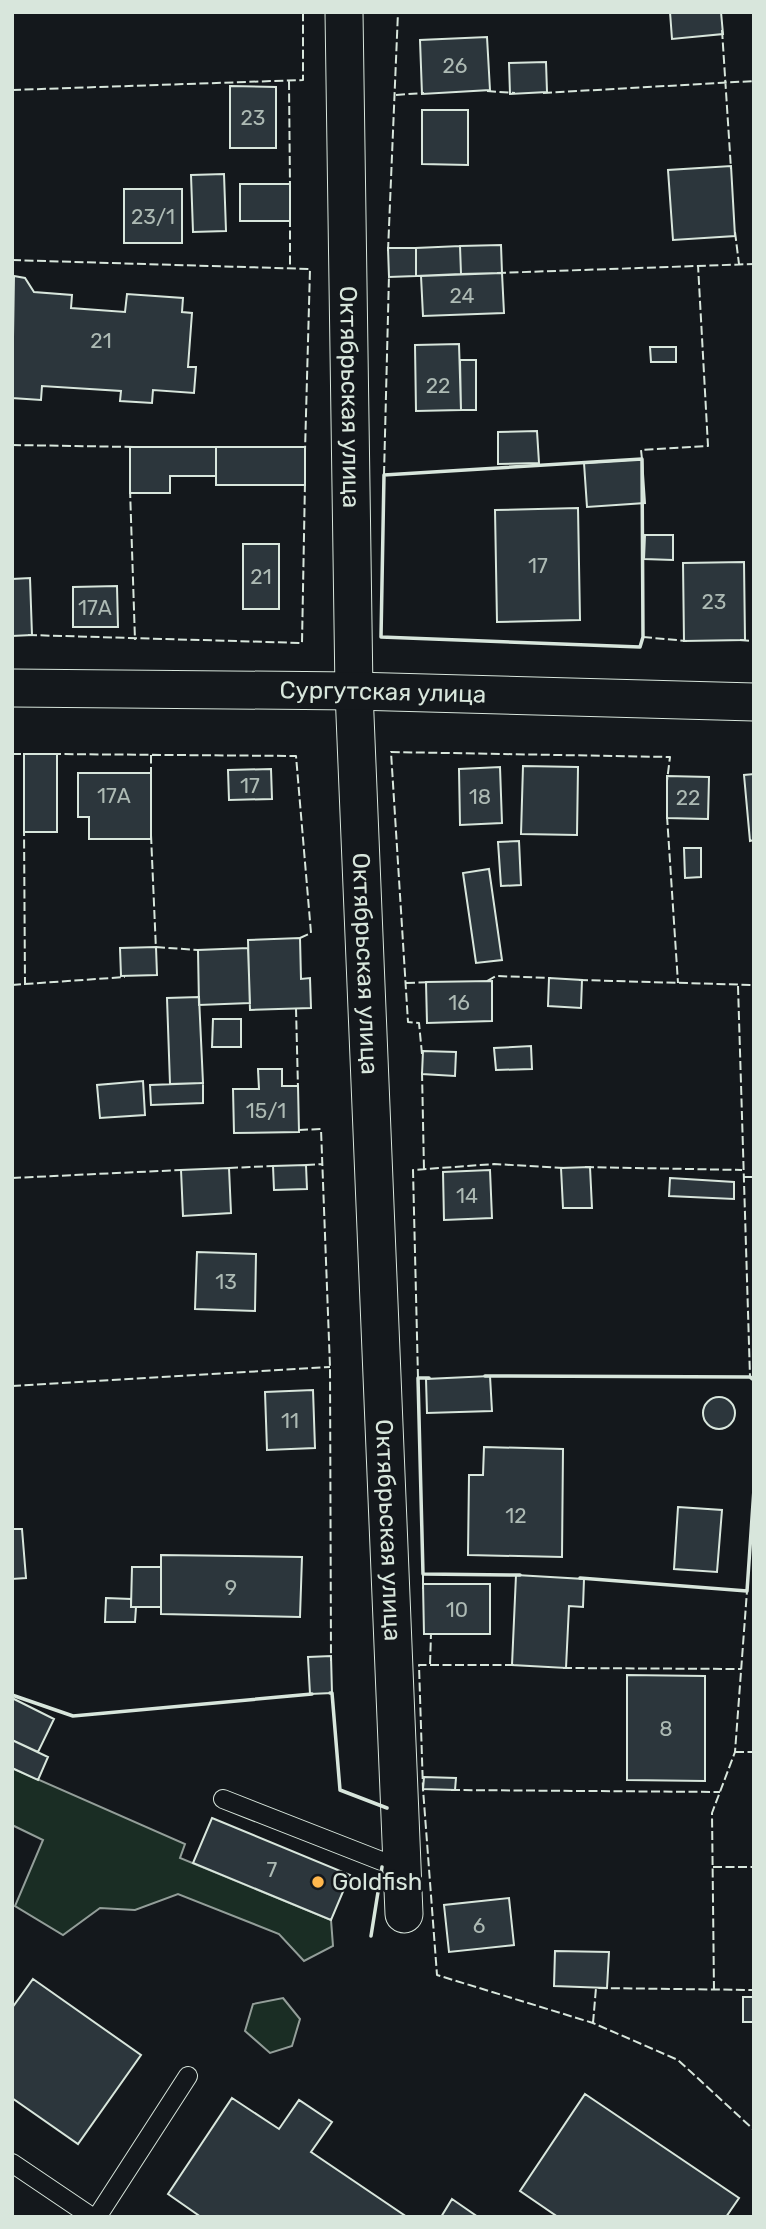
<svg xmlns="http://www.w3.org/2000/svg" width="766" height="2229" font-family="Rubik,sans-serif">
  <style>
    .green { fill: #1a2d24; stroke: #939e99; stroke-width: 2 }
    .building { fill: #2c363c; stroke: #d8e6dc; stroke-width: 2 }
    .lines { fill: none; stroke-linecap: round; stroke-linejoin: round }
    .lane-casing { stroke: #d8e6dc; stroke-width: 20 }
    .street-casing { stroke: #d8e6dc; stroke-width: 39 }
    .lane { stroke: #14181c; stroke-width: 18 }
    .street { stroke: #14181c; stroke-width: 37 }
    .fence { stroke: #d8e6dc; stroke-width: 2; stroke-dasharray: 9 3.5; stroke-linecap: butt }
    .wall { stroke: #d8e6dc; stroke-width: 3.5 }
    .poi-dot { fill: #ffb74d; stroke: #14181c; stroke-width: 2.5 }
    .labels { text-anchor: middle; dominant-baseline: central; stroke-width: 5; stroke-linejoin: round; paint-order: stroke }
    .number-label { font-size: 21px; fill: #adbab4 }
    .street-label { font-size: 24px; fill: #d8e6dc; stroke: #14181c }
    .poi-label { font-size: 24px; fill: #d8e6dc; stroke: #14181c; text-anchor: start }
  </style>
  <rect width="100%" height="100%" fill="#14181c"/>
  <!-- green -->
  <path class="green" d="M12,1768L185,1844L180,1858L331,1920L333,1946L304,1961L279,1934L178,1894L135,1910L100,1908L63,1935L15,1906L43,1840L12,1825Z
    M283,1998L300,2019L292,2046L270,2053L245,2031L253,2004Z"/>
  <!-- building -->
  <path class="building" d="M670,12H721L723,34L672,39Z
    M487,37L490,90L422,94L420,40Z
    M546,62L547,92L510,94L509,63Z
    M230,86L276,87V148H230Z
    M422,110H468V165L422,164Z
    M731,166L735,236L673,240L668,170Z
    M224,174L226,231L193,232L191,175Z
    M240,184H290V221H240Z
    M124,189H182V243H124Z
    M501,245L502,273L461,274L460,246Z
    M460,246L461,274L416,276V248Z
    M388,248H416V276L389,277Z
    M502,273L504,313L423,316L421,276Z
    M14,276L25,278L34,292L72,295L71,308L125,312L127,294L183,298L182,312L192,313L188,367H196L194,393L153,390L152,403L120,401L121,391L42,386L41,400L12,398Z
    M459,344L461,410L416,411L415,345Z
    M650,347H676V362H651Z
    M460,360H476V410H461Z
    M537,431L539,463L498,464V432Z
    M130,447H216V476H170V493H130Z
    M216,447H305V485H216Z
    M642,459L645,503L587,507L584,463Z
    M578,508L580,620L497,622L495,510Z
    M645,535H673V560L644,559Z
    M243,544H279V609H243Z
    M744,562L745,640L684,641L683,563Z
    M30,578L32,635L12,636V579Z
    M117,586L118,627H73V587Z
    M24,754H57V832H24Z
    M523,766L578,767L577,835L521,834Z
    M500,767L502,823L460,825L459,769Z
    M271,769L272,799L229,800L228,770Z
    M78,773H151V839H89V817H78Z
    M754,774V840L750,841L744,775Z
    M667,776L709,777L708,819L667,818Z
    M519,841L521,885L501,886L498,842Z
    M684,848H701V877L685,878Z
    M489,869L502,960L476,963L463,873Z
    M300,938L301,979L310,978L311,1008L250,1010L248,940Z
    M156,947L157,975L121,976L120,948Z
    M248,948L250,1003L199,1005L198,950Z
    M549,978L582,980L581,1008L548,1006Z
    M492,981V1021L427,1023L426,982Z
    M199,997L203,1083L170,1084L167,998Z
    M213,1019H241V1047H212Z
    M531,1046L532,1069L496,1070L494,1048Z
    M423,1051L456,1052L455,1076L422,1074Z
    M258,1069H282V1086H298L299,1132L234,1133L233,1089H259Z
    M143,1081L145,1115L100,1118L97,1085Z
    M203,1083V1103L151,1105L150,1085Z
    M306,1165L307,1189L274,1190L273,1166Z
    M590,1167L592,1208H563L561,1168Z
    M229,1168L231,1213L183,1216L181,1170Z
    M490,1170L492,1218L444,1220L443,1172Z
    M670,1178L734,1182V1199L669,1196Z
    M197,1252L256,1254L255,1311L195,1309Z
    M490,1376L492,1411L427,1413L426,1379Z
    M313,1390L315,1448L267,1450L265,1392Z
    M703 1413a16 16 0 1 1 32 0a16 16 0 1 1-32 0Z
    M484,1447L563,1449L562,1557L468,1555L469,1475H483Z
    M678,1507L722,1510L717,1572L674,1569Z
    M12,1529H22L26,1578L12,1579Z
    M161,1555L302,1557L300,1617L161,1614Z
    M132,1567H161V1607H131Z
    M516,1575L584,1579L583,1607L569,1606L566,1668L512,1665Z
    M423,1584H490V1634H424Z
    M106,1598L131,1599V1607H136L135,1622H105Z
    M331,1656L332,1693L310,1694L308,1657Z
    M627,1675L705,1676V1781L627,1780Z
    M12,1698L54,1719L38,1752L12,1740Z
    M12,1740L48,1757L38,1780L12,1768Z
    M424,1777L456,1778L455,1790L423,1789Z
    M212,1818L350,1875L331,1920L193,1863Z
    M509,1898L514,1945L449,1952L444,1905Z
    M555,1951L609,1952L607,1988L554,1986Z
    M33,1979L141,2055L78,2144L12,2098V2008Z
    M743,1997H754V2022H743Z
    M585,2094L739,2198L726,2217H558L520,2191Z
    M232,2098L279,2129L299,2100L332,2122L311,2152L407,2217H201L168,2194Z
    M452,2199L478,2217H441Z"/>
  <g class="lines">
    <defs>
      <path id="lane" d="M223,1799L402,1869
        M12,2163L92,2217
        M97,2217L188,2076"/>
      <g id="street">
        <path id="s1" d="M344,12L354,691L404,1914"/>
        <path id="s2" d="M12,688L354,691L754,702"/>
      </g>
    </defs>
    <!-- lane casing -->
    <use href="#lane" class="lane-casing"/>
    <!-- street casing -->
    <use href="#street" class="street-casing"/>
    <!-- lane -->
    <use href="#lane" class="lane"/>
    <!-- street -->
    <use href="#street" class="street"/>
    <!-- fence -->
    <path class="fence" d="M722,30L731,169
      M289,81L290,187
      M12,90L303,80V12
      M487,91L515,93
      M543,93L754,81
      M396,95L424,93
      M290,218V267
      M735,232L739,264
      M388,251L398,12
      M12,260L310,269L305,451
      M497,273L754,264
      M12,445L135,447
      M642,459L641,450L708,446L698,265
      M384,475L389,275
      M130,489L135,640
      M28,635L302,643L305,482
      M643,637L687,641
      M740,640L754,641
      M12,754H27
      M52,754L296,756L311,933L300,938
      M151,776V755
      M667,816L678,983
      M24,827L25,985
      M151,835L156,950
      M156,947L198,950
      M579,980L754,985
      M487,981L496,976L551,978
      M406,983L431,982
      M12,985L125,977
      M738,986L750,1377
      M296,1008L298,1088
      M422,1054L419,1023L408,1022L391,752L670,757L667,781
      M422,1072L424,1170
      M299,1130L321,1129L330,1367L331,1661
      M306,1165L322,1164
      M585,1167L742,1170
      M229,1168L273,1166
      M743,1177H754
      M12,1178L181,1170
      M418,1378L413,1170L494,1164L564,1168
      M12,1386L330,1367
      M423,1574V1589
      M427,1634H431L430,1665
      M514,1665H419L423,1789L437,1975L593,2023L678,2060L754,2130
      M563,1668L741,1669
      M735,1752H754
      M451,1790L720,1792
      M713,1867H754
      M714,1990L712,1813L735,1752L747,1591
      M593,2023L596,1988L754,1990"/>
    <!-- wall -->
    <path class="wall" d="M642,459L643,637L640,647L381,637L384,475Z
      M485,1376L750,1377L754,1380
      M429,1378H418L423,1574L520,1575
      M580,1578L747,1591L754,1489
      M330,1693H332L340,1790L387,1808
      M12,1695L73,1716L312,1694
      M371,1936L382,1867"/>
  </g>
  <!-- markers -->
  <circle class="poi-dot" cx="318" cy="1882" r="7"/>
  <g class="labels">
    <!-- number labels -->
    <g class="number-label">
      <text x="455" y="65">26</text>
      <text x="253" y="117">23</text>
      <text x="153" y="216">23/1</text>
      <text x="462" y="295">24</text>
      <text x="101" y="340">21</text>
      <text x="438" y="385">22</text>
      <text x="538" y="565">17</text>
      <text x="261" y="576">21</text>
      <text x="714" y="601">23</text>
      <text x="95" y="607">17А</text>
      <text x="250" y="785">17</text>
      <text x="114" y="795">17А</text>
      <text x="480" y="796">18</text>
      <text x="688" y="797">22</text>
      <text x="459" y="1002">16</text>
      <text x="266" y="1110">15/1</text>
      <text x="467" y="1195">14</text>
      <text x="226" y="1281">13</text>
      <text x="290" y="1420">11</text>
      <text x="516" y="1515">12</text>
      <text x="231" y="1587">9</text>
      <text x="457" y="1609">10</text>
      <text x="666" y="1728">8</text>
      <text x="272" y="1869">7</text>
      <text x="479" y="1925">6</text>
    </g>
    <!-- street labels -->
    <g class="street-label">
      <text stroke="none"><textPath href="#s1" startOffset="385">Октябрьская улица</textPath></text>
      <text stroke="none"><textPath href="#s2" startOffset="371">Сургутская улица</textPath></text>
      <text stroke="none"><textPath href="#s1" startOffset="952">Октябрьская улица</textPath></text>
      <text stroke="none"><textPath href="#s1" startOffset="1519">Октябрьская улица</textPath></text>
    </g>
    <!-- poi labels -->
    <g class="poi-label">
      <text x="332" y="1882">Goldfish</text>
    </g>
  </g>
  <!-- border -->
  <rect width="766" height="2229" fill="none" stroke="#d8e6dc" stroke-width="28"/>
</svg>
